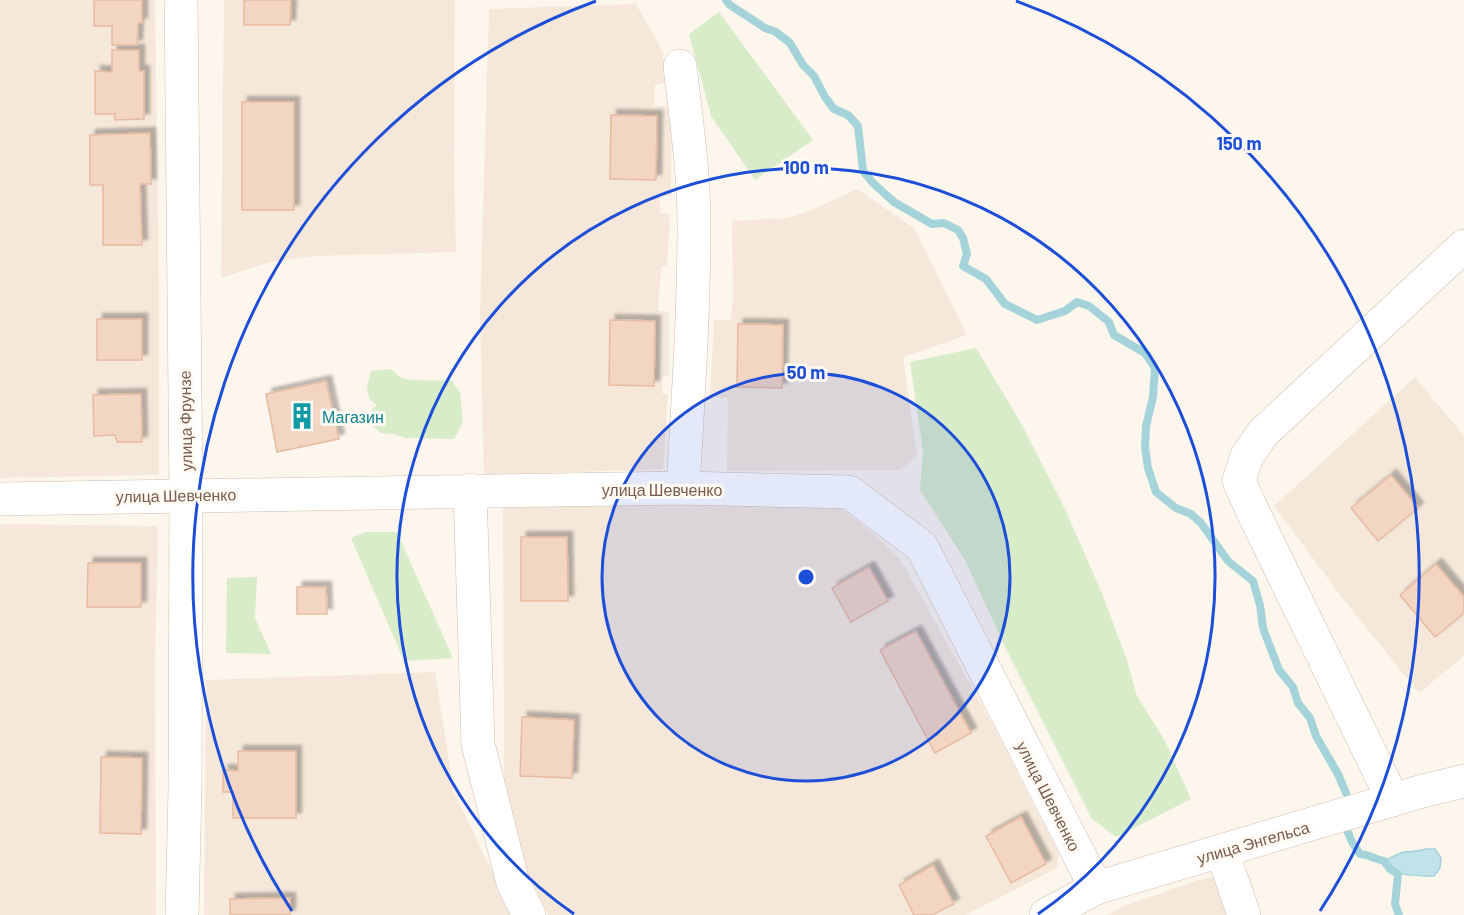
<svg xmlns="http://www.w3.org/2000/svg" width="1464" height="915" font-family="Barlow,sans-serif">
  <style>
    .residential { fill: #f5e8da }
    .green { fill: #d8ecc9 }
    .water { fill: #bfe3e8; stroke: #a5d3da; stroke-width: 1.5 }
    .lines { fill: none; stroke-linecap: round; stroke-linejoin: round }
    .stream { stroke: #a5d3da; stroke-width: 8 }
    .building { fill: #f3d5c3; stroke: #e6bba3; stroke-width: 1.5; filter: url(#shadow) }
    .minor-casing { stroke: #d1beb0; stroke-width: 34 }
    .minor { stroke: #fff; stroke-width: 33 }
    .ring { fill: none; stroke: #1d4ed8; stroke-width: 3 }
    .labels { text-anchor: middle; dominant-baseline: central; stroke-width: 6; stroke-linejoin: round; paint-order: stroke }
    .culture-label { font-size: 16px; fill: #0d838f; stroke: #fffaf3; text-anchor: start }
    .street-label { font-size: 16px; fill: #7a5c4d; stroke: #fffaf3 }
    .centre { fill: #1d4ed8; stroke: #fffaf3; stroke-width: 3 }
    .ring-label { font-size: 18px; text-anchor: middle; font-weight: bold; fill: #1d4ed8; stroke: #fffaf3; stroke-width: 6; stroke-linejoin: round; paint-order: stroke }
  </style>
  <defs>
    <filter id="shadow"><feDropShadow dx="5.5" dy="-5.5" stdDeviation="1.5" flood-color="#0004"/></filter>
  </defs>
  <rect width="100%" height="100%" fill="#fdf6ec"/>
  <!-- residential -->
  <path class="residential" d="M0,0H155L159,291V475L0,478Z
    M224,0H455L454,158L456,252L316,256L270,262L221,278Z
    M636,4L663,52L665,83L655,85L654,106H672L671,196H660V213L670,214L667,265L661,267L658,311L669,312V375L663,377L662,393L668,395L663,469L484,475L480,313L489,9Z
    M857,189L914,228L967,335L903,357L917,456L900,470L727,471L728,398L710,397L714,320H731L733,295L732,221L787,218L807,212Z
    M1415,377L1464,436V656L1419,693L1343,599L1274,506Z
    M503,498L838,506L874,534L900,559L989,718L1059,854L1057,868L965,915H548L527,872L504,797Z
    M0,524L158,526L155,667L156,915H0Z
    M435,672L454,792L513,915H204L206,680Z
    M1204,878H1213L1222,889L1232,915H1106L1124,906Z"/>
  <!-- green -->
  <path class="green" d="M719,12L813,140L755,180L711,116L689,34Z
    M976,348L1022,425L1065,509L1101,591L1126,657L1137,696L1165,741L1191,799L1116,837L1092,819L1007,651L965,560L920,490L923,451L910,362Z
    M391,369C394,372 399,377 402,378C410,381 443,381 451,380L460,392L463,422L454,439L405,438L394,434L381,433L373,426L371,411L377,405L369,399L367,386L371,371Z
    M366,532H397L453,658L404,661L351,538Z
    M257,577L255,618L271,654L226,653L227,578Z"/>
  <!-- water -->
  <path class="water" d="M1425,849H1435L1441,858L1440,868L1434,876C1421,877 1411,874 1398,874L1384,861C1390,858 1397,854 1404,852C1412,851 1418,852 1425,849Z"/>
  <g class="lines">
    <!-- stream -->
    <path class="stream" d="M726,0L730,5L765,28L776,32L790,43L803,65L814,76L825,97L834,109L848,115L858,126L863,171L873,183L894,202L932,224L944,223L958,230L963,238L967,254L963,266L986,279L1005,304L1037,320L1065,311L1077,302L1089,306L1109,322L1114,335L1145,353L1155,368L1153,397L1146,426L1145,447L1148,468L1156,492L1176,508L1191,514L1201,523L1228,561L1253,581L1260,605L1263,628L1279,670L1293,687L1298,703L1310,718L1316,736L1338,774L1346,793
      M1347,830L1352,842L1360,854C1371,855 1374,859 1384,861L1390,869L1398,874L1395,904L1399,915"/>
  </g>
  <!-- building -->
  <path class="building" d="M94,0H142V23H138L137,45H112V26H94Z
    M244,0H291L290,25H244Z
    M112,50H139V71H144V119L115,120V114H95V71L112,72Z
    M242,102H294V210H242Z
    M611,115L657,116L656,180L610,179Z
    M150,133L151,184H140L142,245H103V185H90V135Z
    M97,319H142V360H97Z
    M610,320L655,321L654,386L609,385Z
    M738,324L783,325L782,388L737,387Z
    M326,381L339,439L277,452L266,394Z
    M141,394L142,442H117L115,435L94,436L93,395Z
    M1391,475L1418,508L1378,541L1351,508Z
    M521,537H567L568,601H521Z
    M88,563H141V607H87Z
    M1436,564L1464,597V613L1435,637L1400,595Z
    M869,567L888,601L851,622L832,588Z
    M297,587H326L327,614H297Z
    M916,631L971,733L935,753L880,650Z
    M522,717L574,720L572,778L520,776Z
    M238,751H296V818H233V792H223V770L238,771Z
    M101,757L142,758L141,834L100,833Z
    M1021,817L1046,864L1011,883L986,836Z
    M933,865L954,904L932,915H914L899,885Z
    M290,898V915H230V899Z"/>
  <g class="lines">
    <defs>
      <path id="minor" d="M181,0L186,495L185,789L182,915
        M680,66C686,119 694,171 694,225C694,312 688,401 683,488
        M470,490L478,744L513,883L529,915
        M0,499L683,488L849,492L922,547L1096,888
        M1393,800L1253,512L1239,481L1247,456L1263,433L1464,246
        M1222,851L1244,915
        M1046,915L1096,888L1419,792L1464,781"/>
    </defs>
    <!-- minor casing -->
    <use href="#minor" class="minor-casing"/>
    <!-- minor -->
    <use href="#minor" class="minor"/>
  </g>
  <!-- distance rings -->
  <circle cx="806" cy="577" r="204" fill="#1d4ed8" fill-opacity=".12"/>
  <g class="ring">
    <circle cx="806" cy="577" r="204"/>
    <path d="M574 914A409 409 0 1 1 1038 914"/>
    <path d="M292 911A613 613 0 0 1 596 1M1016 1A613 613 0 0 1 1320 911"/>
  </g>
  <!-- icons -->
  <defs>
    <symbol id="building-bare" viewBox="-9 -9 18 18"><path d="M-4-6H4V6H1V3H-1V6H-4ZM-2.5-4.3h1.7v1.8h-1.7ZM.8-4.3h1.7v1.8H.8ZM-2.5-1h1.7V.8h-1.7ZM.8-1h1.7V.8H.8Z" fill="#0f9aa8" stroke="#fffaf3" stroke-width="2.5" paint-order="stroke"/></symbol>
  </defs>
  <g fill-rule="evenodd">
    <use href="#building-bare" x="283" y="397" width="38" height="38"/>
  </g>
  <g class="labels">
    <!-- culture labels -->
    <g class="culture-label">
      <text x="322" y="416">Магазин</text>
    </g>
    <!-- street labels -->
    <g class="street-label">
      <text transform="translate(185 421) rotate(-91)">улица Фрунзе</text>
      <text x="662" y="489">улица Шевченко</text>
      <text transform="translate(176 495) rotate(-1)">улица Шевченко</text>
      <text transform="translate(1049 796) rotate(63)">улица Шевченко</text>
      <text transform="translate(1253 842) rotate(-16)">улица Энгельса</text>
    </g>
  </g>
  <circle cx="806" cy="577" r="9" class="centre"/>
  <g class="ring-label">
    <text x="1239" y="150">150 m</text>
    <text x="806" y="174">100 m</text>
    <text x="806" y="379">50 m</text>
  </g>
</svg>
